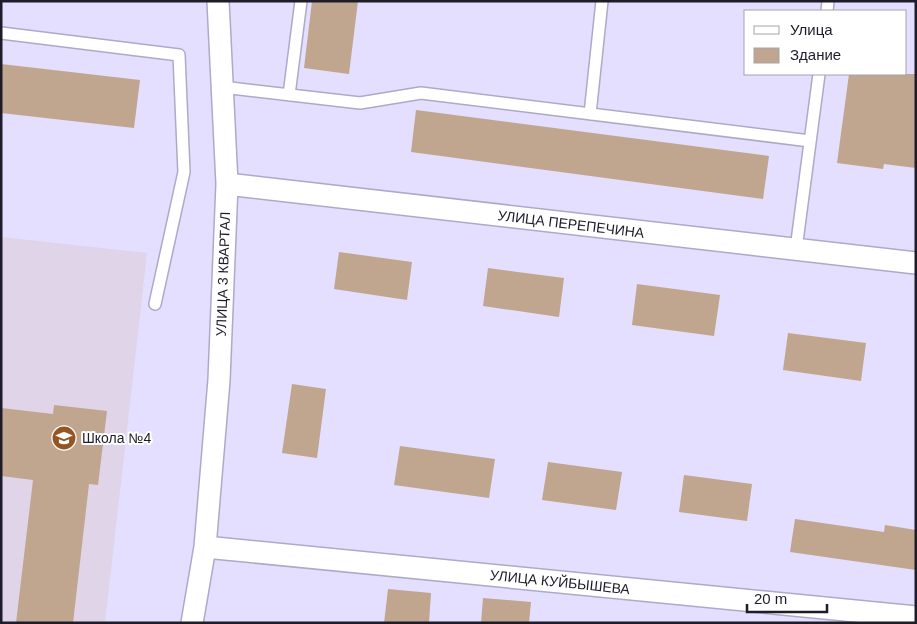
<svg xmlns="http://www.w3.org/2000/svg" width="917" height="624" font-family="Arial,sans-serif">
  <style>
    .education { fill: #dfd4e8 }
    .building { fill: #c0a68e }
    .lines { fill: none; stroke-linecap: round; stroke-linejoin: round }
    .lane-casing { stroke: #afa9c8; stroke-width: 14 }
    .street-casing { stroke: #afa9c8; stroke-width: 24 }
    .lane { stroke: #fff; stroke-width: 11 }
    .street { stroke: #fff; stroke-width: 21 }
    .labels { text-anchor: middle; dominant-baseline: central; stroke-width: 4; stroke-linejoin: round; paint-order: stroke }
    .street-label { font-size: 14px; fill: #1e1c28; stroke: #fff }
    .poi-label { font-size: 14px; fill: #1e1c28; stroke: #fff; text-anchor: start }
  </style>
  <rect width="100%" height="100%" fill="#e4deff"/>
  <!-- education -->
  <path class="education" d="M1,237L147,253L105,623H1Z"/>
  <!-- building -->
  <path class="building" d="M312,1H358L349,74L304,68Z
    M1,64L140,80L134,128L1,113Z
    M849,74H916V168L884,164L883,169L837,163Z
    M416,110L769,156L763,199L411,152Z
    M339,252L412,262L407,300L334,289Z
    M488,268L564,278L559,317L483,306Z
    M637,284L720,295L714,336L632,325Z
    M788,333L866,343L861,381L783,370Z
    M292,384L326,389L317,458L282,453Z
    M54,405L107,411L98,485L89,484L73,623H16L33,480L1,476V408L53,414Z
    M400,446L495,459L489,498L394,485Z
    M548,462L622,472L616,510L542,500Z
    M684,475L752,484L747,521L679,512Z
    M795,519L884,532L885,525L916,530V570L790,552Z
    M388,589L431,593L429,623H384Z
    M483,598L531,602L529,623H481Z"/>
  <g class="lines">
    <defs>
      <path id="lane" d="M827,11L828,1
        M1,33L179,55L184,172L155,304
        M222,87L360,103L421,93L810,141
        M289,95L301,1
        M590,114L602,1
        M796,249L819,74"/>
      <path id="street" d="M227,184L916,263
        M205,547L916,617
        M192,623L205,547L219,380L227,184L218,1"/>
    </defs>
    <!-- lane casing -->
    <use href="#lane" class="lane-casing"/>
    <!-- street casing -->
    <use href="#street" class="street-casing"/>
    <!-- lane -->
    <use href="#lane" class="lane"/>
    <!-- street -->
    <use href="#street" class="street"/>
  </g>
  <!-- icons -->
  <defs>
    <symbol id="school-disc" viewBox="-11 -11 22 22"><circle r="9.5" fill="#955420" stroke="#fff"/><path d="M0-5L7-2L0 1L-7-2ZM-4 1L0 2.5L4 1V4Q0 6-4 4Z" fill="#fff"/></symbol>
  </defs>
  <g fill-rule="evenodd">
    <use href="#school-disc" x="50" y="424" width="28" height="28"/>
  </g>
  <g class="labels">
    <!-- street labels -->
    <g class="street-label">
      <text transform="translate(571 224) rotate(7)">УЛИЦА ПЕРЕПЕЧИНА</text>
      <text transform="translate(223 274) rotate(-88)">УЛИЦА 3 КВАРТАЛ</text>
      <text transform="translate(560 582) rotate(6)">УЛИЦА КУЙБЫШЕВА</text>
    </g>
    <!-- poi labels -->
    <g class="poi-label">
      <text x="82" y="438">Школа №4</text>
    </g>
  </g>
  <!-- border -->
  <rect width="917" height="624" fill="none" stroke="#1e1c28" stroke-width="5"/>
  <!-- legend -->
  <rect x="744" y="10" width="162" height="65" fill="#ffffff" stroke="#a5a4a9"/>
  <rect x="754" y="26" width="25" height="8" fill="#ffffff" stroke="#a5a4a9"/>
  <text x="790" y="35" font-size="15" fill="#1e1c28">Улица</text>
  <rect x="754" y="48" width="25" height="15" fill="#c0a68e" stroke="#a5a4a9"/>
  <text x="790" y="60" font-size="15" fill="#1e1c28">Здание</text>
  <!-- scale -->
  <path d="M747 604v8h80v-8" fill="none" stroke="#1e1c28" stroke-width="2.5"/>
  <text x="754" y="604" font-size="15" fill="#1e1c28" stroke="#ffffff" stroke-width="4" paint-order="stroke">20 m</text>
</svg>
